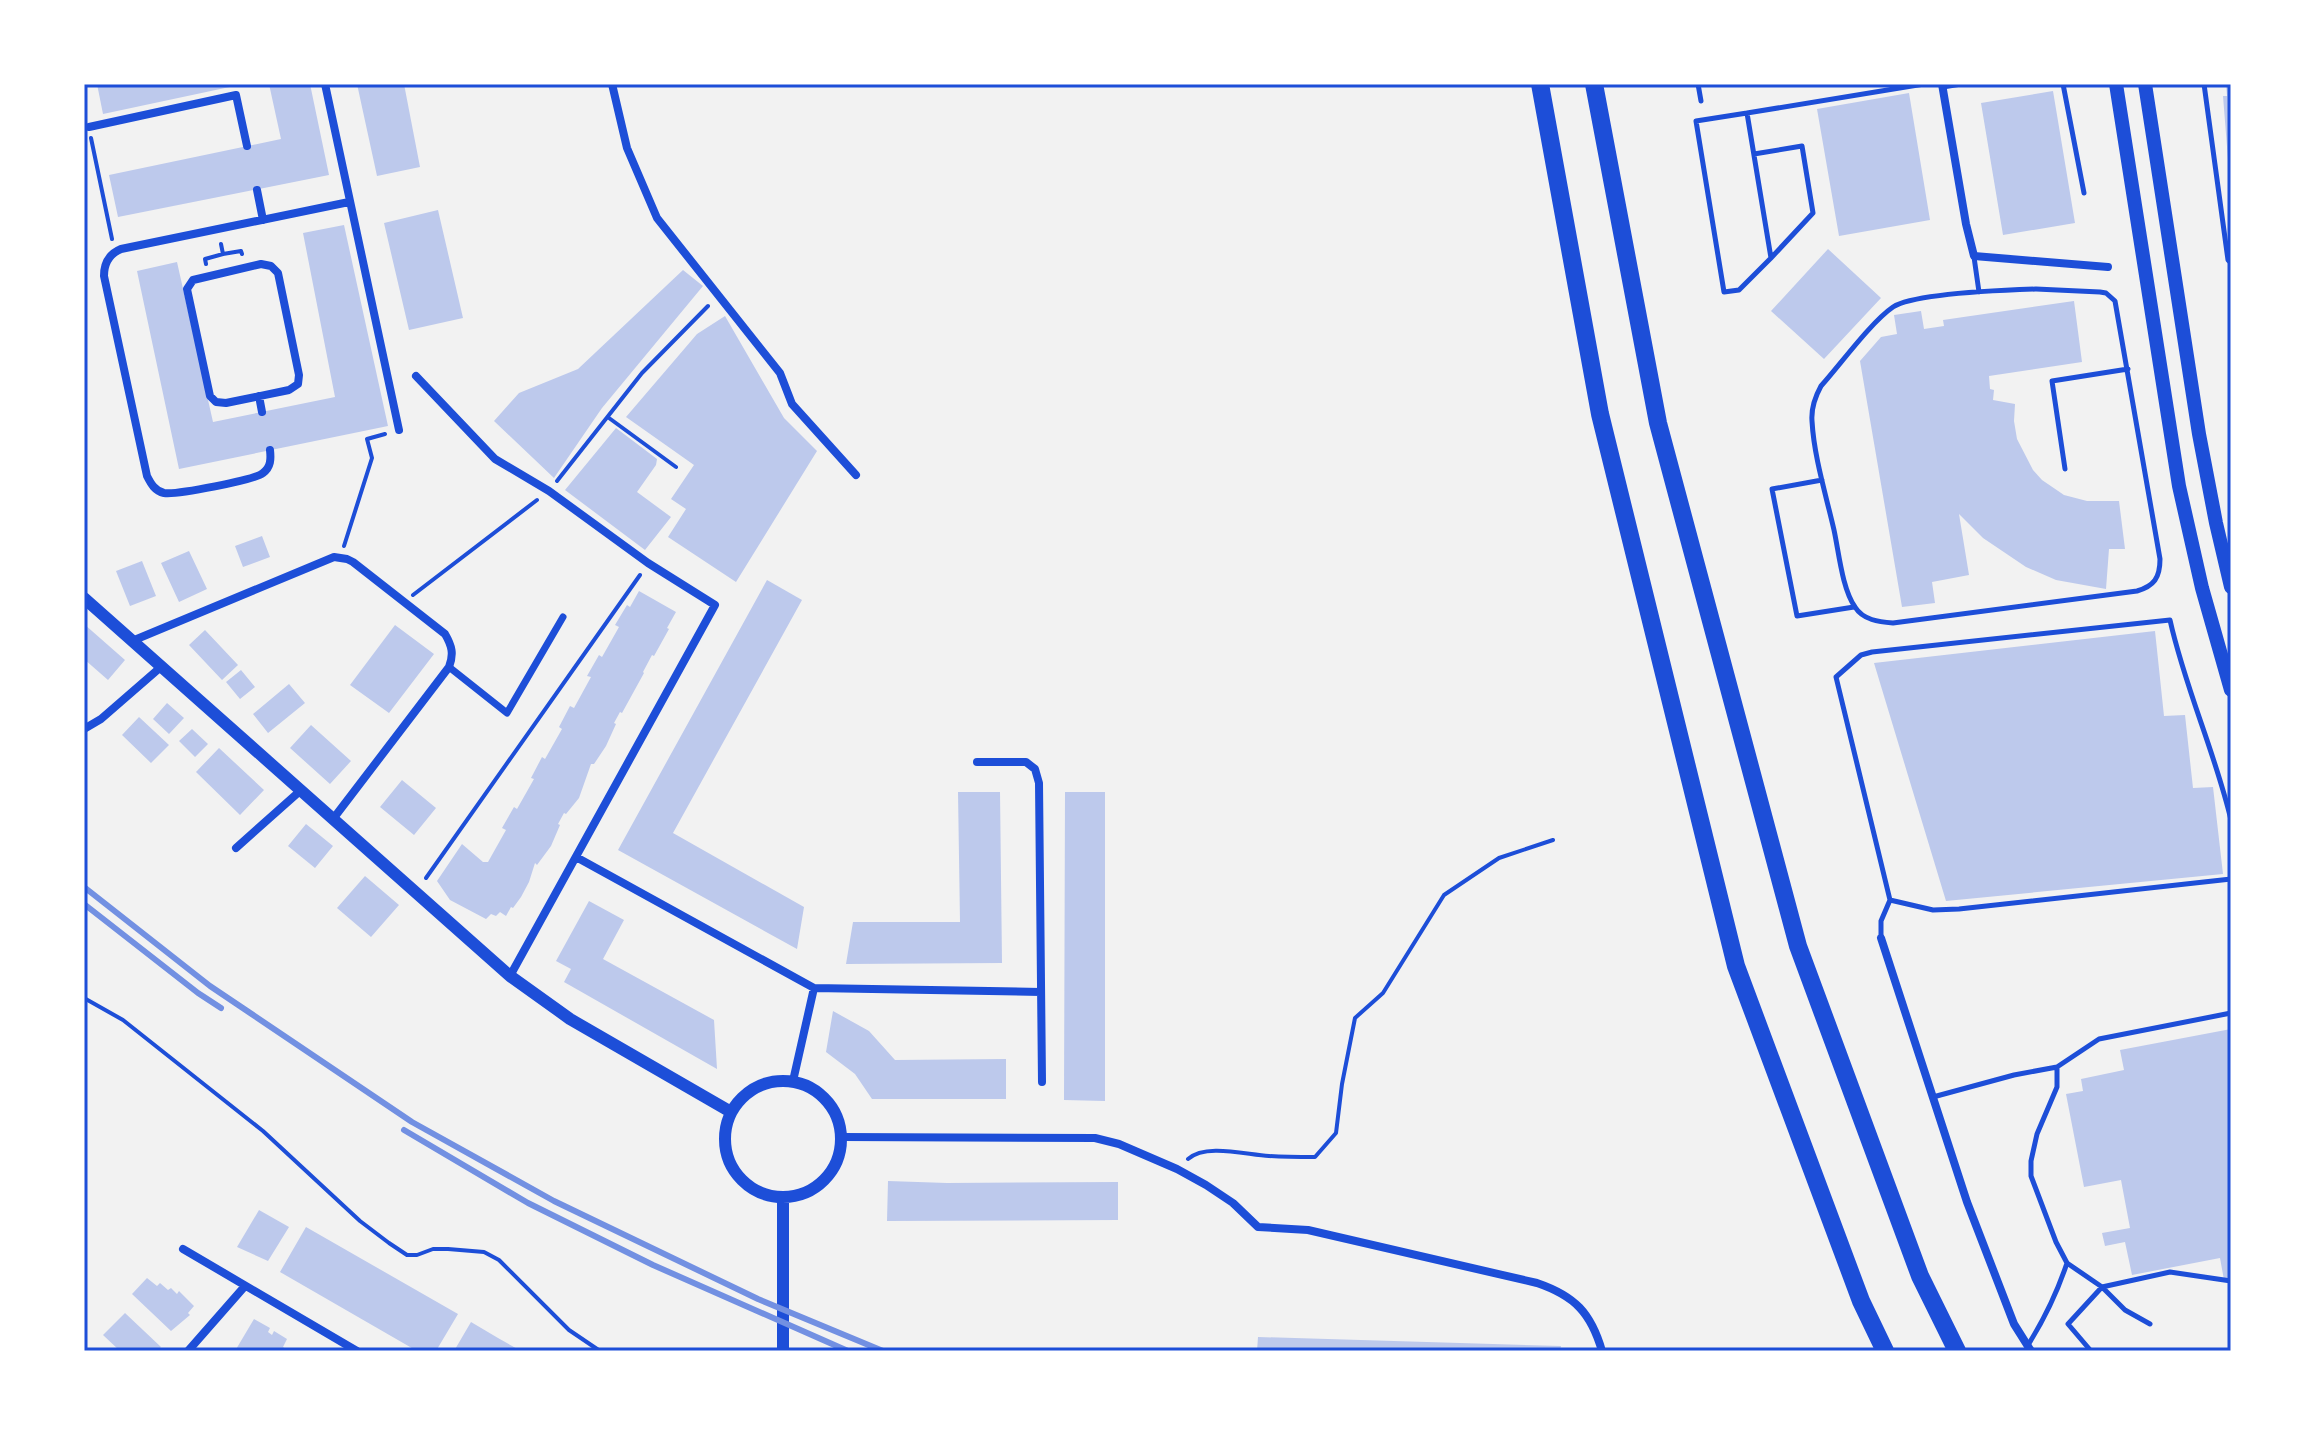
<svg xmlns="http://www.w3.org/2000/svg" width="2315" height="1435" font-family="'Roboto Condensed',sans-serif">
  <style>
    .building { fill: #bdc9ec }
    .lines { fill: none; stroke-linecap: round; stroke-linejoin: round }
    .path { stroke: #1d4ed8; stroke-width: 4 }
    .service { stroke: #1d4ed8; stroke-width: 5 }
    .pedestrian { stroke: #1d4ed8; stroke-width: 7 }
    .minor { stroke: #1d4ed8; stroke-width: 8 }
    .tertiary { stroke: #1d4ed8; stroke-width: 12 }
    .primary { stroke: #1d4ed8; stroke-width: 14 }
    .motorway { stroke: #1d4ed8; stroke-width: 18 }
    .rail { stroke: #7290e2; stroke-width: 6 }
    .neatline { fill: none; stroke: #1d4ed8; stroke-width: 3 }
  </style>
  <rect width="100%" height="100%" fill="#f2f2f2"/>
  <!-- building -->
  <path class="building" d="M97,84H239V85L103,114Z
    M269,84H310L329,175L118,217L109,175L281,139Z
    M357,84H404L420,167L377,176Z
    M2226,84H2231V172H2229L2223,96H2227Z
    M2053,91L2075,223L2003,235L1981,103Z
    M1909,93L1930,220L1839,236L1817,109Z
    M438,210L463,318L409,330L384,223Z
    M344,225L388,426L179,469L137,271L177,262L213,422L335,397L303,233Z
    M1828,249L1881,298L1824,359L1771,311Z
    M683,270L703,286L602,408L554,478L494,421L519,393L578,369Z
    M2074,301L2082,362L1989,376L1990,389L1994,390L1993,400L2015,404L2014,421L2017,439L2033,470L2042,480L2064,495L2087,501H2119L2125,549H2109L2106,589L2056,580L2026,567L1983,538L1959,514L1969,575L1932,582L1935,603L1902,607L1860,361L1881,337L1897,334L1894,315L1921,311L1924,329L1944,326L1943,320Z
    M725,316L784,418L817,451L736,582L668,537L686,509L671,499L694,465L626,417L697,334Z
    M616,428L657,459L656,465L637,492L671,517L645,550L565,490Z
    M262,536L270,557L243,567L235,546Z
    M189,551L207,589L179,602L161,563Z
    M142,561L156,596L130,606L116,571Z
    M767,580L802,600L673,833L804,907L797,949L618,850Z
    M639,591L676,612L667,628L669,629L654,656L652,655L643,672L644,673L622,713L620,712L614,723L616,724L606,746L594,764H591L579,798L566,814L564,813L558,824L560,825L551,846L537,865L535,863L529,882L521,897L513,908L511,907L506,916L500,912L496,916L491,914L486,919L450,900L437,881L462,844L483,862H488L506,830L502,828L514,807L517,809L534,779L531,778L542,757L545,759L562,729L559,727L570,706L574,708L591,677L587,676L599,655L602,657L619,627L615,625L627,605L630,607Z
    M84,624L125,660L108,680L84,659Z
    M395,625L434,654L389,713L350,685Z
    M205,630L238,665L222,680L189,645Z
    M2155,631L2164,716L2185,715L2193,788L2213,787L2223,874L1946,901L1874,663Z
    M241,670L255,687L240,699L226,682Z
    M289,684L305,703L268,733L253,714Z
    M167,703L184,718L169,734L153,719Z
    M139,717L169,745L151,763L122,735Z
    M311,725L351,761L330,784L290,748Z
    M192,729L208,744L195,757L179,741Z
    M219,748L264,790L240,815L196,772Z
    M402,780L436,808L414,835L380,807Z
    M958,792H1000L1002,963L846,964L853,922H960Z
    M1065,792H1105V1101L1064,1100Z
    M306,824L333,846L315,868L288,846Z
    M365,876L399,905L371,937L337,908Z
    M589,901L624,920L603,959L714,1020L717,1069L564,982L571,969L556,961Z
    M833,1011L869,1031L895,1060L1006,1059V1099H872L855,1074L826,1052Z
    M2231,1029V1278L2224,1280L2220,1258L2132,1275L2125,1242L2105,1246L2102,1233L2130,1228L2121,1180L2084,1187L2066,1094L2083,1091L2081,1079L2124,1070L2120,1050Z
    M888,1181L947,1183L1118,1182V1220L887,1221Z
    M259,1210L289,1227L268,1261L237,1247Z
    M306,1227L458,1314L436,1351H417L280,1272Z
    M147,1278L157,1286L160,1283L168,1290L171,1288L177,1294L179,1291L194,1306L188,1313L190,1315L171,1331L132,1294Z
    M125,1313L161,1347L157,1351H120L103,1335Z
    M254,1319L270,1328L268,1332L272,1335L274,1331L287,1339L283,1347L289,1351H235Z
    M471,1322L498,1338L521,1351H454Z
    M1258,1337L1561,1346L1560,1351H1257Z"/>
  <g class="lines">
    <!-- path -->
    <path class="path" d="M91,138L112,239
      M223,254L241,251L242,254
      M206,264L205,259L223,254L221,244
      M609,418L676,467
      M557,481L642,373L708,306
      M344,546L372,458L367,439L385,434
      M413,595L537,500
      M426,878L640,575
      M84,998L123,1020L263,1131L360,1221L389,1243L407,1255H417L433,1249H448L484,1252L499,1260L569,1330L600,1351
      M1188,1159C1206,1143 1247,1155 1269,1156C1285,1157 1300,1157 1315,1157L1336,1133L1342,1084L1355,1018L1383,993L1444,895L1499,858L1553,840"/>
    <!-- service -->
    <path class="service" d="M1698,84L1701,101
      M2063,84L2084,193
      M2204,84L2228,260L2231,263
      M1943,87L1961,84
      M1747,113L1696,121L1724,292L1739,290L1771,258
      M1754,154L1802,146L1813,213L1771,258L1747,113L1924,84
      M1974,257L1979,292
      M2036,289L2100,292L2106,293L2115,301L2160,559C2160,578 2154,586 2137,591L1893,623C1879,622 1863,620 1855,607C1842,588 1839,553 1834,530C1826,495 1814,457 1812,421C1811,408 1815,397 1821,386C1840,365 1871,322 1893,307C1915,293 2006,290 2036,289Z
      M2065,469L2052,381L2128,369
      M1822,480L1772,489L1797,616L1854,607
      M2231,820C2215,752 2185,688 2170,620L1872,652L1861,655L1836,677L1890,900L1933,910L1959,909L2231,879
      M1881,938V921L1890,900
      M2057,1067V1087L2037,1134L2031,1161V1176L2056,1242L2067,1263L2102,1287L2170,1272L2231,1281
      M1933,1097L2014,1075L2057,1067L2099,1039L2231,1013
      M2028,1345C2045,1318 2057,1293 2067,1263
      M2091,1351L2068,1324L2102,1287L2125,1310L2150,1324"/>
    <!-- pedestrian -->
    <path class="pedestrian" d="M449,667L507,713L563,617"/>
    <!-- minor -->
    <path class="minor" d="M325,84L399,430
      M612,84L627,148L657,218L780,373L792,404L856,475
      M1942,84L1966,224L1974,256L2108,267
      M89,127L236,95L247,146
      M257,190L263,220
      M261,264L271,266L278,273L299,375L298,384L289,390L226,403L216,402L210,396L187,289L193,280Z
      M416,376L495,459L549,491L648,563L715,605L510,976
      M259,396L262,412
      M270,450C271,459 271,467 263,473C255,480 176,495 164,493C155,491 151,484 147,476L104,276C104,263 109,254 121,249L349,202
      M132,641L334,557L347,559L353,562L445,634C452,646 454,654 449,667L333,819
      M84,729L101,719L162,666
      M977,762H1026L1035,769L1039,783L1042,1082
      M236,848L300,791
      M576,857L814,988L1041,992
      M1881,938L1967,1202L2014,1324L2031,1351
      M793,1081L814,988
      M842,1137L1095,1138L1119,1144L1177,1169L1206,1185L1233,1203L1258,1227L1308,1230L1537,1283C1575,1296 1591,1313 1602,1351
      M183,1249L357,1351
      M188,1351L245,1286"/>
    <!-- tertiary -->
    <path class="tertiary" d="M84,598L510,976L570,1019L731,1112
      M725 1139a58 58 0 1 1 116 0a58 58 0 1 1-116 0Z
      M783,1351V1197"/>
    <!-- primary -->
    <path class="primary" d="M2116,84L2179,486L2202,588L2231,690
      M2145,84L2199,434L2216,523L2231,587"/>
    <!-- motorway -->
    <path class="motorway" d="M1540,84L1600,414L1736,966L1861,1301L1885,1351
      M1594,84L1658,423L1798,946L1920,1276L1957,1351"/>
    <!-- rail -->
    <path class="rail" d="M84,887L210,986L412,1122L554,1201L758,1299L883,1351
      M84,904L198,993L221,1008
      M404,1130L528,1203L653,1265L848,1351"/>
  </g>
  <!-- border -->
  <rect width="2315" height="1435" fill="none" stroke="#ffffff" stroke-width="172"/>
  <rect x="86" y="86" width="2143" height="1263" class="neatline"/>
</svg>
